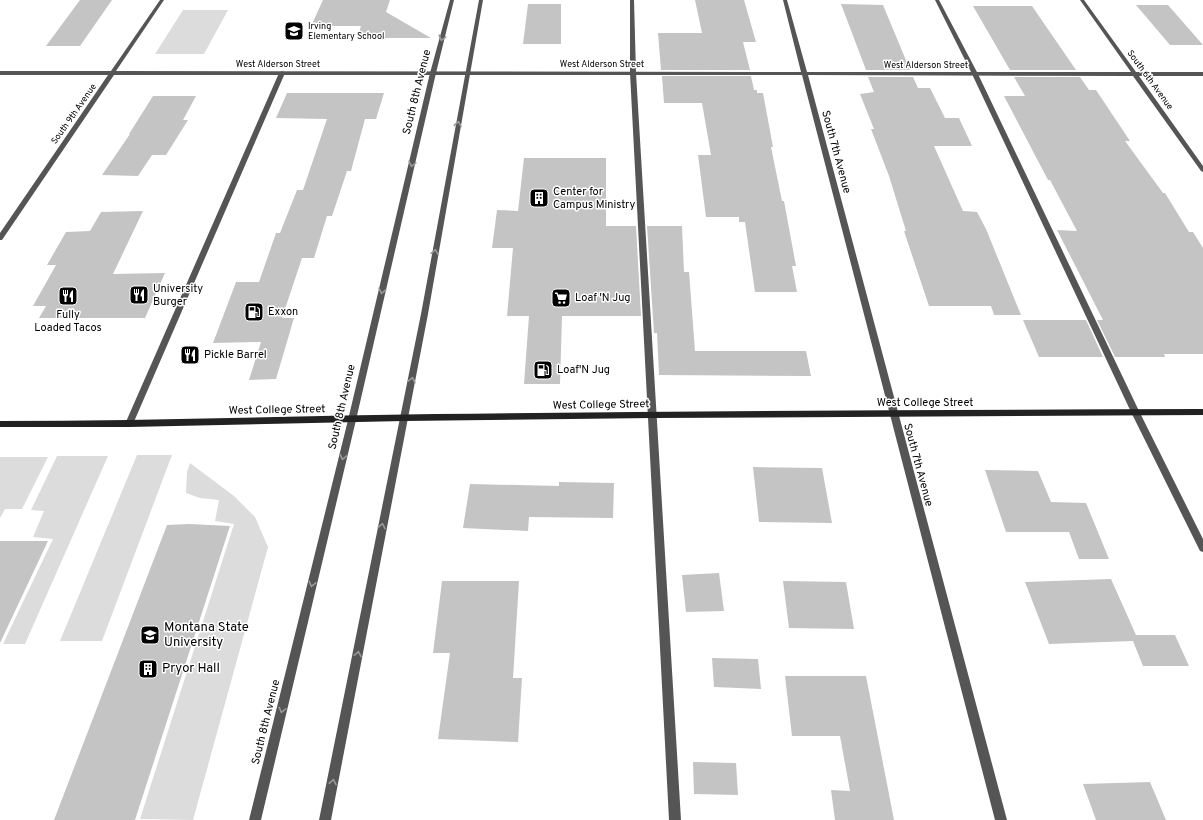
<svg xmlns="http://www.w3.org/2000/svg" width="1203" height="820" font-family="Overpass,sans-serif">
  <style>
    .green { fill: #dcdcdc }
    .building { fill: #c4c4c4 }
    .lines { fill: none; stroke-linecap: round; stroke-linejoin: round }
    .service { fill: #555; fill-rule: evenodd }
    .minor { fill: #555; fill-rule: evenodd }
    .tertiary { fill: #555; fill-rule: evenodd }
    .secondary { fill: #222; fill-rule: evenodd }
    .oneway { stroke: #999 }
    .labels { text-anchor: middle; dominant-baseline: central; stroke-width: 3; stroke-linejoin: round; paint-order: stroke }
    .far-poi-label { font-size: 9px; fill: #000; stroke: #fff; text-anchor: start }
    .far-street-label { font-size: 9px; fill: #000; stroke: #fff }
    .street-label { font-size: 11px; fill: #000; stroke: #fff }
    .poi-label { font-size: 11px; fill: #000; stroke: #fff; text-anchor: start }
    .near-poi-label { font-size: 13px; fill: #000; stroke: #fff; text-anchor: start }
  </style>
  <rect width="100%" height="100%" fill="#fff"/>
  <!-- green -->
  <path class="green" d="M183,10H228L204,54H155Z
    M137,455H172L102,641H60Z
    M57,456H108L25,644H3L53,539L33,537L44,511L31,510Z
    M0,457H48L22,509H5L0,518Z
    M190,463L234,496L255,517L268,547L193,820L140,819L234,524L215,521L219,500L200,498L186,493L187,472Z"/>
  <!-- building -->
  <path class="building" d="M80,0H112L80,46H46Z
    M323,0H390L386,12L431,38H357L361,26H311Z
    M695,0H744L756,42H743L750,70H661L658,33H702Z
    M528,4H561V44H523Z
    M841,4L883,5L910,70H866Z
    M1136,5H1168L1203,45H1170Z
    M973,6H1032L1076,70H1010Z
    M662,76H751L754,90H757V93H763L773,147H771L782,201H784L796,266H792L797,292H755L745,222H739V217H706L698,155H711L702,103H664Z
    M868,77H913L918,88H930L945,118H959L972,146H934L963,211L977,212L986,229L1021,315H994L991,306H929L904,231H906L889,176L871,129H874L860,94L874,92Z
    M1014,77H1080L1089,90H1096L1130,141H1125L1163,193H1165L1189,232H1193L1203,248V354H1164L1165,357H1115L1097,320H1103L1057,230L1077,231L1050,180H1048L1004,96H1025Z
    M287,93H384L376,119H365L351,171H347L332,216H327L314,258H302L282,318H294L276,379L249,380L261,342L213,343L236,282H259L276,233H280L297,190H303L327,119L276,118Z
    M153,96H196L183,120H188L166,155H152L138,176L102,175L130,134H129Z
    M524,158H606V226H636L641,316H562L560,384H524L529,316H507L513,248H492L497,210L518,211Z
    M143,211L113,274L165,273L145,318H39L46,306H33L56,265H47L66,232L90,231L101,212Z
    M647,226H682L684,272H689L695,351H806L811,376L659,375L657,333H654Z
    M1023,320H1086L1103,357H1039Z
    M753,467L822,468L832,523L759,522Z
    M985,470L1038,471L1051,502L1086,503L1109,559H1079L1069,532H1006Z
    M559,482L614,483L613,518L529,517L528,531L463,528L470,484L559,486Z
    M189,524L230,526L135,820H54L167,525Z
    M0,541H48L0,643Z
    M719,573L724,611L686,612L682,575Z
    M1111,579L1136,635H1175L1189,666H1143L1133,641L1049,644L1025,582Z
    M442,581H519L513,678H522L518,742L438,739L450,653H433Z
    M783,581L846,582L854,629L789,628Z
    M712,658L758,659L761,689L714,687Z
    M785,676H866L894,820H835L831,790L850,791L840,736H792Z
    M693,762L736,763L738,795L694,794Z
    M1150,782L1166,820H1096L1083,784Z"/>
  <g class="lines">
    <!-- service -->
    <path class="service" d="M630,0H634L636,73L681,820H669L630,73Z
      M935,0H939L978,74L1139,411L1203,539V552L1200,551L1131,412L972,74Z
      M282,71L285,73L133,424L132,426H126L125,424L279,73Z"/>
    <!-- minor -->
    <path class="minor" d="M160,0H164L116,71L801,72L783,0H787L807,72H1131L1080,0H1084L1136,72H1203V76H1139L1203,166V172L1201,171L1133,76L808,75L1007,820H995L802,75H114L2,240H0V233L108,75H0V71H111Z
      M404,415L407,416L408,418L331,820H319L400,418L401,416Z
      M352,417L355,418L356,420L261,820H249L348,420L349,418Z"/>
    <!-- tertiary -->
    <path class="tertiary" d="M450,0H454L436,73L356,420L355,422H349L348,420L430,73Z
      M479,0H483L428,314L408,418L407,420H401L400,418L421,314Z"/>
    <!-- secondary -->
    <path class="secondary" d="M1203,409V415L653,418L404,421L129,427H0V421C145,421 290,416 435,414C691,411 947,410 1203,409Z"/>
  </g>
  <!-- one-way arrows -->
  <defs><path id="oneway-chevron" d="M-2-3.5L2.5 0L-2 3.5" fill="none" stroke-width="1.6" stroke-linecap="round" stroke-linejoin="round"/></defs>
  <g class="oneway">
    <use href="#oneway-chevron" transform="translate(442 38) rotate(105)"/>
    <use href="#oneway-chevron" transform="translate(458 124) rotate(-80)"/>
    <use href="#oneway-chevron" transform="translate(412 164) rotate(103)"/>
    <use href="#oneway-chevron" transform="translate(435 252) rotate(-80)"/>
    <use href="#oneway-chevron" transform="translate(382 291) rotate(103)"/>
    <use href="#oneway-chevron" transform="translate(412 380) rotate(-78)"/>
    <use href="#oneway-chevron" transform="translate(343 457) rotate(104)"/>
    <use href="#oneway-chevron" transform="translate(382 526) rotate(-79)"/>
    <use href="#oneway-chevron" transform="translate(312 584) rotate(104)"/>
    <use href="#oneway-chevron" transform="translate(358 654) rotate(-79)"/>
    <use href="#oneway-chevron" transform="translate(282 710) rotate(104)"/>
    <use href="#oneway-chevron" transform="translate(333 782) rotate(-79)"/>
  </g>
  <!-- icons -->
  <defs>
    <symbol id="school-square" viewBox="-11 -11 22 22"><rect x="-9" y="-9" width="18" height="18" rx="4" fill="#000" stroke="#fff"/><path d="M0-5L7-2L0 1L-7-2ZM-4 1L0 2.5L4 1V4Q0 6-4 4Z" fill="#fff"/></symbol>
    <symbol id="building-square" viewBox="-11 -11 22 22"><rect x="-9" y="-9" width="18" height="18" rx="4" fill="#000" stroke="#fff"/><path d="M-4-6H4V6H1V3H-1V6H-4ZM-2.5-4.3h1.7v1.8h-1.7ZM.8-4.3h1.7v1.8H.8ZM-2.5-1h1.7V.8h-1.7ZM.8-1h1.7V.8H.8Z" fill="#fff"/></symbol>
    <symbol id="restaurant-square" viewBox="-11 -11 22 22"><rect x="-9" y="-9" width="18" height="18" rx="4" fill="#000" stroke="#fff"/><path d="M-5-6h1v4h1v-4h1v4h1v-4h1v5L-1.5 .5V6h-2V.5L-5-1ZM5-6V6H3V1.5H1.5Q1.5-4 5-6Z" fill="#fff"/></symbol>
    <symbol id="supermarket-square" viewBox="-11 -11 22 22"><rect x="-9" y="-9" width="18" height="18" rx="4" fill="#000" stroke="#fff"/><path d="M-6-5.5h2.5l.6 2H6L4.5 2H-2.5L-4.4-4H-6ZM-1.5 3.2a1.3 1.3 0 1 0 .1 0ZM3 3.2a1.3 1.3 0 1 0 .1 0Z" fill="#fff"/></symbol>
    <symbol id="fuel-square" viewBox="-11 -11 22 22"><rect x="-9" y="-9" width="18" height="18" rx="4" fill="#000" stroke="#fff"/><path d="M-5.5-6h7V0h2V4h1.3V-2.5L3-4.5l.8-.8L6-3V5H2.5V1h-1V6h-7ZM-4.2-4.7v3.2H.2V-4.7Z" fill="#fff"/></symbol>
    <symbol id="university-square" viewBox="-11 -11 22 22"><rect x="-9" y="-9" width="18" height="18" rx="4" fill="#000" stroke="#fff"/><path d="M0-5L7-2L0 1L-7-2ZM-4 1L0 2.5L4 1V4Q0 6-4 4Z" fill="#fff"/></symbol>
  </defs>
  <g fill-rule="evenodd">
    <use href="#school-square" x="283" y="20" width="22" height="22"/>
    <use href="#building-square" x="528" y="187" width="22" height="22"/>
    <use href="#restaurant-square" x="128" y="284" width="22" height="22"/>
    <use href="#restaurant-square" x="57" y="285" width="22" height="22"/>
    <use href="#supermarket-square" x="550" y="287" width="22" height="22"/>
    <use href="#fuel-square" x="243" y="301" width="22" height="22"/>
    <use href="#restaurant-square" x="179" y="344" width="22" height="22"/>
    <use href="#fuel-square" x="532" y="359" width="22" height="22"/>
    <use href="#university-square" x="139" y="624" width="22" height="22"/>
    <use href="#building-square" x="137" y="658" width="22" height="22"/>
  </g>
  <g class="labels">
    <!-- far-poi labels -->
    <g class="far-poi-label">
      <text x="308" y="26">Irving<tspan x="308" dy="10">Elementary School</tspan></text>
    </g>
    <!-- far-street labels -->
    <g class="far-street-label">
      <text x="278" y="64">West Alderson Street</text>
      <text x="602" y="64">West Alderson Street</text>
      <text x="926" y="65">West Alderson Street</text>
      <text transform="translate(1150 80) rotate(54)">South 6th Avenue</text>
      <text transform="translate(74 114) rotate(-55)">South 9th Avenue</text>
    </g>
    <!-- street labels -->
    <g class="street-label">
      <text transform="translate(417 92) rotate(-76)">South 8th Avenue</text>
      <text transform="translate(836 152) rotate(75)">South 7th Avenue</text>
      <text x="925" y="403">West College Street</text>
      <text transform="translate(601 405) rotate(-1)">West College Street</text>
      <text transform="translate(342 407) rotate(-77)">South 8th Avenue</text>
      <text transform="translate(277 410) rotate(-1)">West College Street</text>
      <text transform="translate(918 465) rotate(75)">South 7th Avenue</text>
      <text transform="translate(266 722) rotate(-76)">South 8th Avenue</text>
    </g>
    <!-- poi labels -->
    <g class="poi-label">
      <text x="553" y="192">Center for<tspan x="553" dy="13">Campus Ministry</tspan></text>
      <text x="153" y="289">University<tspan x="153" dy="13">Burger</tspan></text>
      <text x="575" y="298">Loaf 'N Jug</text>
      <text x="268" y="312">Exxon</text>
      <text x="68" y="315" text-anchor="middle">Fully<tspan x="68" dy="13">Loaded Tacos</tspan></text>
      <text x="204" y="355">Pickle Barrel</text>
      <text x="557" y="370">Loaf'N Jug</text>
    </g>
    <!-- near-poi labels -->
    <g class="near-poi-label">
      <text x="164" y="628">Montana State<tspan x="164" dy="15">University</tspan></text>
      <text x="162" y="669">Pryor Hall</text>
    </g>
  </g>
</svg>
